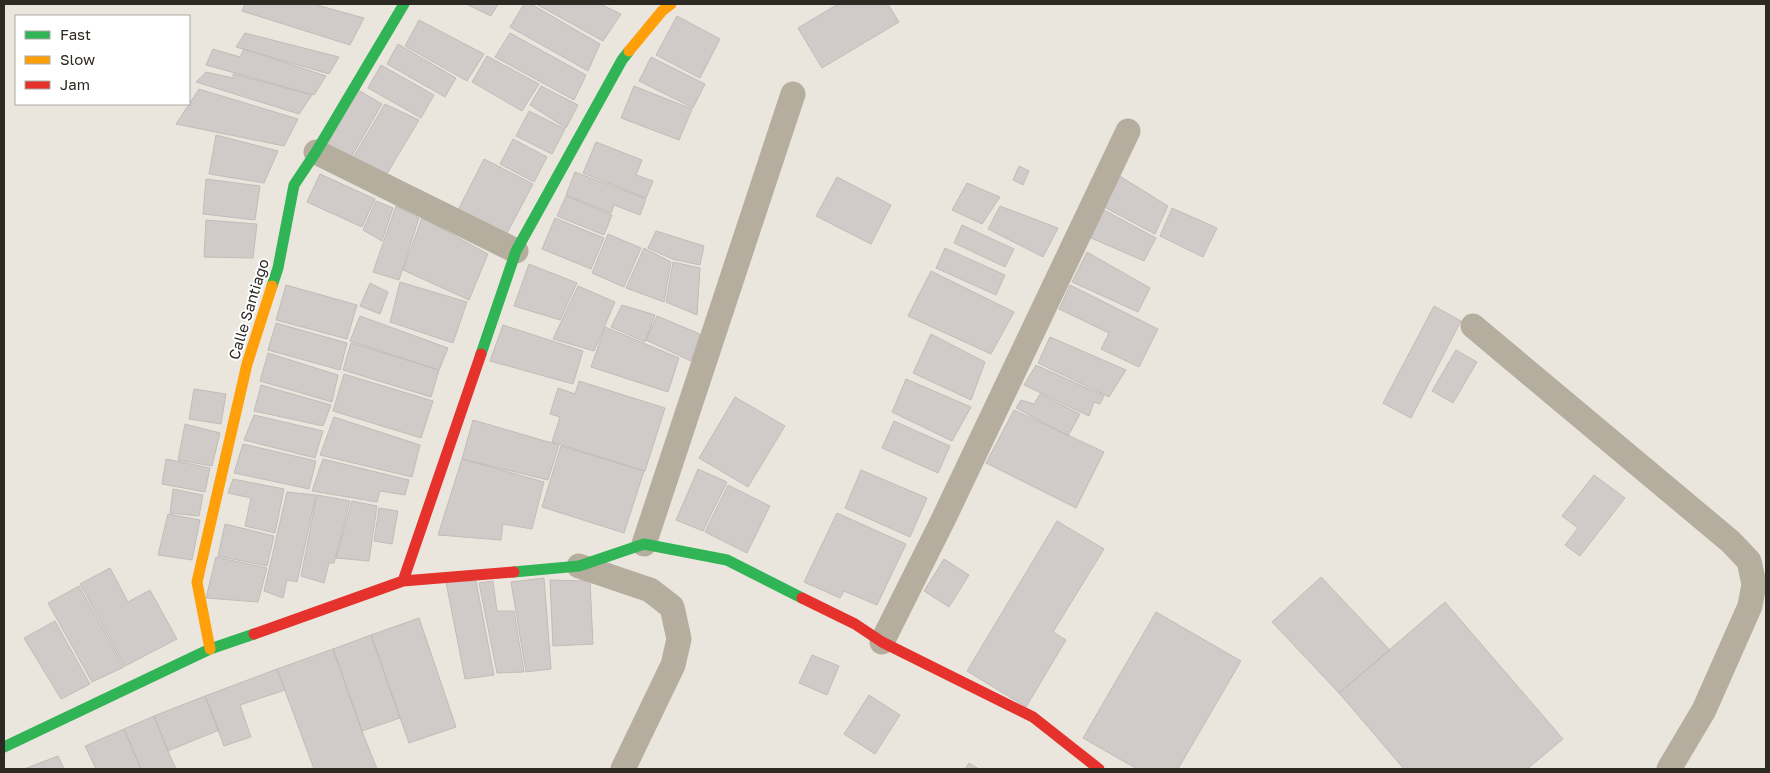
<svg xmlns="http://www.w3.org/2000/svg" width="1770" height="773" font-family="'Golos Text',sans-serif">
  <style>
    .building { fill: #d0cac8; stroke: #c2bcb9 }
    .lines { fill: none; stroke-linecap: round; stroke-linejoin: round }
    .street { stroke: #b5ae9f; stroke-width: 25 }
    .fast { stroke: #30b455; stroke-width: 11 }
    .slow { stroke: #ff9f0a; stroke-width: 11 }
    .jam { stroke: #e5322d; stroke-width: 11 }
    .labels { text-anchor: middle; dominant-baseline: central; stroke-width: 4; stroke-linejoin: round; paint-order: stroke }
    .street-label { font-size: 15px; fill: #2d2923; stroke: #fff }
  </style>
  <rect width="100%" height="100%" fill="#ebe6dd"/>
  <!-- building -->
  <path class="building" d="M245,4H313L364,18L350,45L242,11Z
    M466,4H498L491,16Z
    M524,4H531L600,44L588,71L510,27Z
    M536,4H600L621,14L603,41Z
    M838,4H888L899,22L822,68L798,28Z
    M677,16L720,39L700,78L656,55Z
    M419,20L484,54L467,81L405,46Z
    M245,33L339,57L329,74L236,47Z
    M510,33L586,75L574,100L495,57Z
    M398,44L456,78L445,97L387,64Z
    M213,49L240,57L244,49L326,76L314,95L206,65Z
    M487,56L539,84L522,111L472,82Z
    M651,57L705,84L693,108L639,81Z
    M381,65L434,95L421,118L368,88Z
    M206,72L233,78V74L312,95L299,114L196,82Z
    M541,86L578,105L566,128L530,105Z
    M634,86L692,109L679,140L621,118Z
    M199,89L298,119L284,146L176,124Z
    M358,90L382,104L350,159L326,146Z
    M385,104L419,120L385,177L351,161Z
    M529,111L565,129L552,154L516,136Z
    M216,135L278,151L264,183L209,174Z
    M513,139L547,157L534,182L500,164Z
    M596,142L642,160L636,175L653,181L646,198L583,173Z
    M484,159L533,184L505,237L456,214Z
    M1019,166L1029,171L1023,185L1013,180Z
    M575,172L646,199L640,215L614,205L611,213L566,195Z
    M320,174L375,199L362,227L307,202Z
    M1118,175L1168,206L1155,234L1104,207Z
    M837,177L891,205L871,244L816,216Z
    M206,179L260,186L255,220L203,214Z
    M967,183L1000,197L982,224L952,210Z
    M566,196L612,215L604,235L557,216Z
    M376,201L393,208L382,241L363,230Z
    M396,206L419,218L399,280L373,272Z
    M1000,206L1058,228L1043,257L988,229Z
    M1172,208L1217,228L1203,257L1160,236Z
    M1104,210L1156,238L1144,261L1091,238Z
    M422,218L488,254L469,300L403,270Z
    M555,218L604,238L591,269L542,249Z
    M206,220L257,224L253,258L204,257Z
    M962,225L1014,249L1005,267L954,243Z
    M656,231L704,246L700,265L672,259L648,248Z
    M608,234L641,248L624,287L592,273Z
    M644,248L671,262L664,302L626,288Z
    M945,248L1005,275L996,295L936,268Z
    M1087,252L1150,288L1138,312L1072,282Z
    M673,262L700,268L697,315L666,302Z
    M529,264L577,283L560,320L514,306Z
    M931,271L1014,312L991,354L908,316Z
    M400,282L467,302L453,343L390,322Z
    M370,283L388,292L380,314L360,306Z
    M286,285L357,305L347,339L276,320Z
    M1070,285L1158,329L1139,367L1101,349L1109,333L1059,309Z
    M578,286L615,302L594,351L553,339Z
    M622,305L655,315L645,342L611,327Z
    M1434,306L1461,321L1411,418L1383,403Z
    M360,316L448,348L439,370L350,341Z
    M657,316L700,334L691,361L646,340Z
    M276,323L347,343L340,370L268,350Z
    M503,325L583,351L573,384L490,361Z
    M605,327L679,358L668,392L591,367Z
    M931,334L985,362L971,400L913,373Z
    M1050,337L1126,370L1109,397L1038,363Z
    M351,343L439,370L431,397L343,370Z
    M1456,350L1477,362L1453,403L1432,391Z
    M268,353L338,375L332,402L260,381Z
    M1036,365L1104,396L1100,404L1094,402L1089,416L1024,385Z
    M344,374L433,401L421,438L333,411Z
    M906,379L971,407L952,441L892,412Z
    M579,381L665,408L645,471L552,442L560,417L550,414L558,388L575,394Z
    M261,385L331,405L323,426L254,411Z
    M194,389L226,394L221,424L189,419Z
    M1040,394L1080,414L1068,436L1016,408L1021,400L1034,404Z
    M735,397L785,426L748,487L699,458Z
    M1014,410L1104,452L1076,508L986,463Z
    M254,415L323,431L315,458L244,440Z
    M334,417L420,445L412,477L320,455Z
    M473,420L559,445L548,480L462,459Z
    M894,421L950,446L938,473L882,448Z
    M185,424L220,433L212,466L178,460Z
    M243,444L316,461L309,489L234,473Z
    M561,446L644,471L624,533L542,507Z
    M166,459L210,468L205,492L162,484Z
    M323,459L409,480L405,495L380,491L377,502L312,491Z
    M462,459L544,482L532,529L503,524L501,540L438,535Z
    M698,469L727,482L703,531L676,520Z
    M861,470L927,498L910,537L845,508Z
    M1594,475L1625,498L1580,556L1565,545L1578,528L1562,516Z
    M233,479L284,489L275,533L245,526L251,498L228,493Z
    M728,485L770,506L747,553L705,532Z
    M173,489L203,495L199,516L170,513Z
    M287,492L316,495L297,582L287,580L283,598L264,591Z
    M317,495L350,501L334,563H329L324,583L301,576Z
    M352,501L377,506L369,561L336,558Z
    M379,508L398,511L392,544L374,541Z
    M837,513L906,544L877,605L844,591L840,598L804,582Z
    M168,514L200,520L192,560L158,555Z
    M1057,521L1104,549L1053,632L1066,640L1026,707L967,671Z
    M225,524L274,536L267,566L218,556Z
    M216,557L267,568L258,602L206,598Z
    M944,559L969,575L949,607L924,591Z
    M110,568L128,602L150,590L177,639L125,666L80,584Z
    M1321,577L1390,650L1339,693L1272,622Z
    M544,578L551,669L526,672L511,582Z
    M550,580L590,581L593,644L553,646Z
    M476,581L494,675L465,679L446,582Z
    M493,581L497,611H514L524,672L497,673L479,583Z
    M79,586L124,667L92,682L48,603Z
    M1445,602L1563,739L1527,769H1404L1339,693Z
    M1156,612L1241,661L1178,769H1137L1083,738Z
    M419,618L456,727L409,743L371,635Z
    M55,621L90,684L61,699L24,638Z
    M371,635L400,718L362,731L333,649Z
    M333,649L362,731L377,769H314L277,669Z
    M812,655L839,666L827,695L799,683Z
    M277,669L285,690L240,705L251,737L224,746L205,696Z
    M869,695L900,715L875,754L844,734Z
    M205,696L219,730L168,751L154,716Z
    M154,716L168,751L176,769H141L124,729Z
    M124,729L141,769H96L85,746Z
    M58,756L64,769H24Z
    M969,763L979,769H965Z"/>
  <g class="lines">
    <!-- street -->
    <path class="street" d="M316,152L516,251
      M1473,326L1731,542L1749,561L1754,584L1750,606L1704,710L1669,769
      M644,544L793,94
      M579,566L650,590L672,607L679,639L673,665L623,769
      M882,642L944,518L1128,131"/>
    <!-- fast -->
    <path class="fast" d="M272,286L278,268L294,185L316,152L404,4
      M481,354L516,251L622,60L629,51
      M514,572L579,566L644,544L727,560L802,598
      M4,747L210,649L254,634"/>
    <!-- slow -->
    <path class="slow" d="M629,51L662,11L671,4
      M210,649L197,582L247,364L272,286"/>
    <!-- jam -->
    <path class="jam" d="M403,581L481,354
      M802,598L855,624L882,642L1033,717L1099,769
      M254,634L403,581L514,572"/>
  </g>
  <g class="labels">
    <!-- street labels -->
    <g class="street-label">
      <text transform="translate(248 309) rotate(-73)">Calle Santiago</text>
    </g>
  </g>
  <!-- border -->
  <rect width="1770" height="773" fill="none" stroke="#2d2923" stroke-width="10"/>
  <!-- legend -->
  <rect x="15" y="15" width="175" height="90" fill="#ffffff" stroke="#aba9a7"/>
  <rect x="25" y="31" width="25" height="8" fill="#30b455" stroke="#aba9a7"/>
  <text x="60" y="40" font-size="15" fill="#2d2923">Fast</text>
  <rect x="25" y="56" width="25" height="8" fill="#ff9f0a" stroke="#aba9a7"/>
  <text x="60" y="65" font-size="15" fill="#2d2923">Slow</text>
  <rect x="25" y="81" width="25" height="8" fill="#e5322d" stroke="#aba9a7"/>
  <text x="60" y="90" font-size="15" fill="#2d2923">Jam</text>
</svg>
